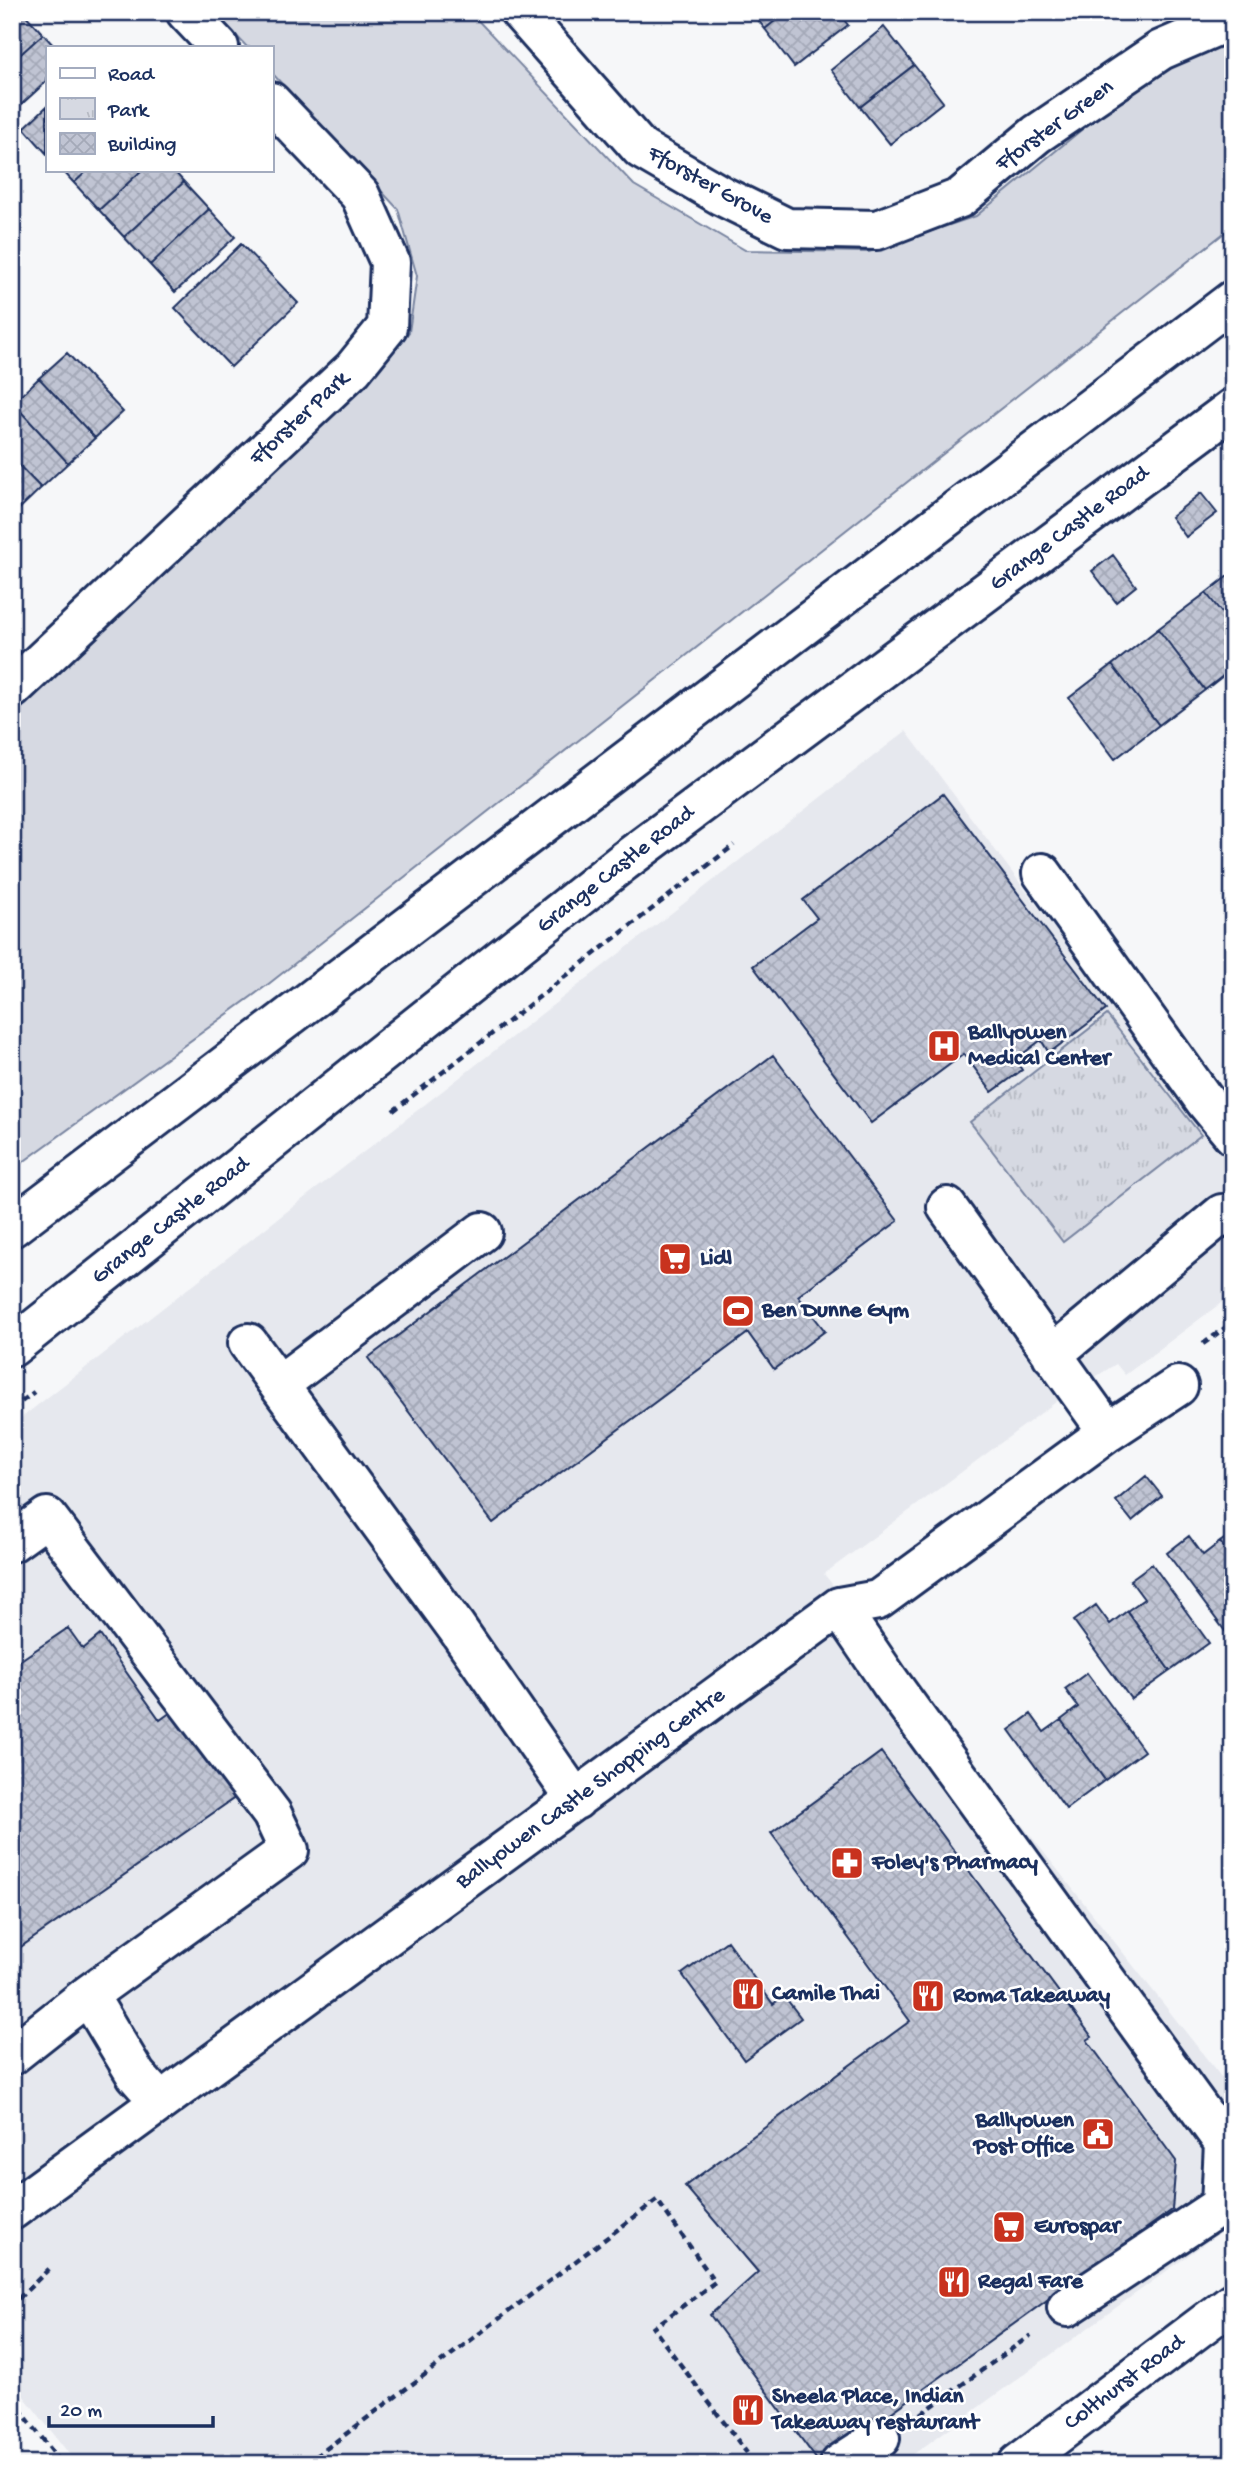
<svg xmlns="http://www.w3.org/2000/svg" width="1245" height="2476" font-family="'Gochi Hand',sans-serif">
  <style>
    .built { fill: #e6e8ee }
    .grass { fill: #d6d9e2; stroke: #7884a0; stroke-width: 2 }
    .park { fill: url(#park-tufts); stroke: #7884a0; stroke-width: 2 }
    .building { fill: url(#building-cross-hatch); stroke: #1b2f5e; stroke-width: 2 }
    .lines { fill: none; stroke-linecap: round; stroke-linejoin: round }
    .minor-casing { stroke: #1b2f5e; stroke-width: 44 }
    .major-casing { stroke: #1b2f5e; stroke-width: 44 }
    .path { stroke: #1b2f5e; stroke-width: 4.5; stroke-dasharray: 7 5; stroke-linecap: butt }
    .minor { stroke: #fff; stroke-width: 38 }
    .major { stroke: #fff; stroke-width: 38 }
    .labels { text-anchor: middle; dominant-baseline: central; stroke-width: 5; stroke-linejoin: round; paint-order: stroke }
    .street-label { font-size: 23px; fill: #1b2f5e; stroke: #fff }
    .poi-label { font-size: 23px; font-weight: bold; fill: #1b2f5e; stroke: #fff; text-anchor: start }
  </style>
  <defs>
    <pattern id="park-tufts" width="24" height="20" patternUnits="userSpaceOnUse" patternTransform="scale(1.75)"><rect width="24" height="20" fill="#d6d9e2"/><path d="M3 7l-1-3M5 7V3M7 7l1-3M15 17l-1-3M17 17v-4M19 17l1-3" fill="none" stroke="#b7bbc4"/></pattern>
    <pattern id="building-cross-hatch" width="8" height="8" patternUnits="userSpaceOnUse" patternTransform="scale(1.75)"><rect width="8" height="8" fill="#c0c4d3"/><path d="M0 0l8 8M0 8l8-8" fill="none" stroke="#a4a9b8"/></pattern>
  </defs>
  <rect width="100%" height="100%" fill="#f6f7f9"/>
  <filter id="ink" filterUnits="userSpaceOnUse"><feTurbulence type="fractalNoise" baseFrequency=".0143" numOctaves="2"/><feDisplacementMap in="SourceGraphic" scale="14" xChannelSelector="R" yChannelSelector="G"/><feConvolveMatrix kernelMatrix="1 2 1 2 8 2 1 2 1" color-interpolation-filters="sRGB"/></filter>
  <g filter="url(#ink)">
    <!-- built -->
    <path class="built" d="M906,731L1233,1167V1294L1125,1375L1116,1364L1060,1399L824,1574L1233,2092V2223L900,2464H77L12,2381V1425Z"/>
    <!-- grass -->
    <path class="grass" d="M214,12H470L634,185L745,250L869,252L976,216L1124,95L1182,62L1233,41V226L266,986L12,1170V712L377,373L409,332L417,276L398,209L271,72V47H247Z"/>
    <!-- park -->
    <path class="park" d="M1107,1015L1201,1135L1063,1242L970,1122Z"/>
    <!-- building -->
    <path class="building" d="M12,12H23L43,34L12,62Z
      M752,12H786L765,29Z
      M786,12H838L848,25L794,67L765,29Z
      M884,27L914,65L860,107L831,70Z
      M43,34L55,47H47V81L12,113V62Z
      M914,65L943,102L890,144L860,107Z
      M47,106V154L24,128Z
      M62,170H88L74,183Z
      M88,170H142L99,210L74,183Z
      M142,170H173L184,182L124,237L99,210Z
      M184,182L209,209L150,265L124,237Z
      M209,209L235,237L175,292L150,265Z
      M241,244L298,303L231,367L175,308Z
      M67,353L123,412L95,438L39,378Z
      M39,378L95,438L68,463L13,403Z
      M13,403L68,463L41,488L12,458Z
      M12,458L41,488L14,514L12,512Z
      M1201,493L1217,513L1186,537L1171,517Z
      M1113,555L1136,586L1116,602L1092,571Z
      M1233,572V627L1206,593Z
      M1206,593L1233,627V668L1205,690L1158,629Z
      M1158,629L1205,690L1159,725L1112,665Z
      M1112,665L1159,725L1115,759L1069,698Z
      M943,794L1106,1010L1049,1053L1041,1040L1015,1060L1022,1070L992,1092L964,1054L871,1123L753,966L817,918L803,900Z
      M773,1055L898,1221L798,1296L825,1331L774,1369L748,1333L493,1523L368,1358Z
      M1146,1476L1162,1496L1132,1521L1116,1501Z
      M1233,1505V1525L1223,1511Z
      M1233,1533V1560L1220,1542Z
      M1189,1536L1203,1555L1220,1542L1233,1560V1625L1225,1631L1167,1553Z
      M1152,1564L1209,1643L1170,1671L1127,1611L1144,1599L1130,1580Z
      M1096,1605L1110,1624L1127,1611L1170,1671L1131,1699L1074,1621Z
      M68,1628L83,1649L100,1635L160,1720L171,1712L246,1790L12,1953V1666Z
      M1087,1673L1144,1751L1105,1780L1061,1720L1078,1707L1065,1689Z
      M1031,1714L1044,1732L1061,1720L1105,1780L1066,1809L1009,1730Z
      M881,1752L1092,2037L1087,2040L1176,2161L1172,2210L820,2464L710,2315L758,2272L685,2186L910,2021L771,1833Z
      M727,1941L773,2004L784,1996L801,2018L744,2060L682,1974Z"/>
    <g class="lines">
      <defs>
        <path id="minor" d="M186,12L219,47
          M520,12L641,149L722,196L787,228L877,230L960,198L1037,134L1161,50L1233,19
          M12,689L353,369L387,327L390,262L360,195L271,102
          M1042,873L1205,1101L1233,1135
          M947,1207L1108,1432
          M248,1343L456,1627L576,1800
          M1052,1355L1222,1214
          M280,1384L482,1232
          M12,1542L47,1517L272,1814L289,1850L88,1995
          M839,1607L890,1682L1224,2143L1221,2205L1067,2307
          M12,2055L88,1995L136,2075L160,2102
          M12,2210L839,1607L878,1600L1108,1432L1178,1386
          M840,2464L880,2438
          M1018,2464L1233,2302"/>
        <path id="major" d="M12,1227L1233,300
          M12,1347L623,862L1233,408"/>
      </defs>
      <!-- minor casing -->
      <use href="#minor" class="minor-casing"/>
      <!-- major casing -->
      <use href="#major" class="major-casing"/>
      <!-- path -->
      <path class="path" d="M393,1111L734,845
        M1203,1344L1233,1322
        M12,1409L34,1392
        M12,2309L17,2300L50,2268
        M12,2399L62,2464
        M921,2414L1031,2335
        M306,2464L657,2200L715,2282L653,2328L747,2453"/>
      <!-- minor -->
      <use href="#minor" class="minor"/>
      <!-- major -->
      <use href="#major" class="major"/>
    </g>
  </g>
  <!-- icons -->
  <defs>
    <symbol id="hospital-square" viewBox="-11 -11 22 22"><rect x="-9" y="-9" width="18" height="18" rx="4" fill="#c8321e" stroke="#fff"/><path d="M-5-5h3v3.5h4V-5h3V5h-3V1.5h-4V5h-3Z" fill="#fff"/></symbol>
    <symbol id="supermarket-square" viewBox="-11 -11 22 22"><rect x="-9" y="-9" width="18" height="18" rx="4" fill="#c8321e" stroke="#fff"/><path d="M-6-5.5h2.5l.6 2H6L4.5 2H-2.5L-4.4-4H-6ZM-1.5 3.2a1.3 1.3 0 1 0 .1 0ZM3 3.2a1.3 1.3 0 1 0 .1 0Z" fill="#fff"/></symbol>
    <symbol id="stadium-square" viewBox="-11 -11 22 22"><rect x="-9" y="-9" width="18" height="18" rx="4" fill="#c8321e" stroke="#fff"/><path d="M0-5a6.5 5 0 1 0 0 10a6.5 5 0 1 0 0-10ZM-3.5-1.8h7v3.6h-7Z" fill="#fff"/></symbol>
    <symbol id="pharmacy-square" viewBox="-11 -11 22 22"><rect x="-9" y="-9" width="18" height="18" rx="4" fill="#c8321e" stroke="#fff"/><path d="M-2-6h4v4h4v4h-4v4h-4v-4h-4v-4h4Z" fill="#fff"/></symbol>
    <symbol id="restaurant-square" viewBox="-11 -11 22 22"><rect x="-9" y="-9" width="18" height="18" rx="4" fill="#c8321e" stroke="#fff"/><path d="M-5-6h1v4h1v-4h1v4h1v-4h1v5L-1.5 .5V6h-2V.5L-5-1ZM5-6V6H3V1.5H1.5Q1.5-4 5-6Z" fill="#fff"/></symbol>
    <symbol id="civic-square" viewBox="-11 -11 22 22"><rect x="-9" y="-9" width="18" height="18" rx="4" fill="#c8321e" stroke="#fff"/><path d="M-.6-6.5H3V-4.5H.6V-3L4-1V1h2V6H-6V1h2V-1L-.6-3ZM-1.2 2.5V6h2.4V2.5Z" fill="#fff"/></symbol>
  </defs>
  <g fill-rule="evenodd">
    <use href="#hospital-square" x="925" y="1027" width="38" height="38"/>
    <use href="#supermarket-square" x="656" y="1240" width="38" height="38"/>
    <use href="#stadium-square" x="719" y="1292" width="38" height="38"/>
    <use href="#pharmacy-square" x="828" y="1844" width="38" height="38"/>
    <use href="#restaurant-square" x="729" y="1975" width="38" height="38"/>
    <use href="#restaurant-square" x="909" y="1977" width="38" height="38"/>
    <use href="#civic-square" x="1079" y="2115" width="38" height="38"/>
    <use href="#supermarket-square" x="990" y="2208" width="38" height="38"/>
    <use href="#restaurant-square" x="935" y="2263" width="38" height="38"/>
    <use href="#restaurant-square" x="729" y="2391" width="38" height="38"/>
  </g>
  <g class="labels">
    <!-- street labels -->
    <g class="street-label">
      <text transform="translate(1055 126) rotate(-36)">Fforster Green</text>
      <text transform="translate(710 186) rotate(29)">Fforster Grove</text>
      <text transform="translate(300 419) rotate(-43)">Fforster Park</text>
      <text transform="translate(1070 529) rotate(-37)">Grange Castle Road</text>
      <text transform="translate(616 870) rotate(-38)">Grange Castle Road</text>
      <text transform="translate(171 1221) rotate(-38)">Grange Castle Road</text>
      <text transform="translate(591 1789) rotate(-36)">Ballyowen Castle Shopping Centre</text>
      <text transform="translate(1125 2383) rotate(-37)">Colthurst Road</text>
    </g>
    <!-- poi labels -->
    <g class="poi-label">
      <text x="968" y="1033">Ballyowen<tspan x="968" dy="26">Medical Center</tspan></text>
      <text x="700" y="1259">Lidl</text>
      <text x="762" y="1311">Ben Dunne Gym</text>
      <text x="872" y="1863">Foley's Pharmacy</text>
      <text x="772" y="1994">Camile Thai</text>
      <text x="953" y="1996">Roma Takeaway</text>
      <text x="1074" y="2121" text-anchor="end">Ballyowen<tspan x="1074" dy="26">Post Office</tspan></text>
      <text x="1034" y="2227">Eurospar</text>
      <text x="978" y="2282">Regal Fare</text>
      <text x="772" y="2397">Sheela Place, Indian<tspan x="772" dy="26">Takeaway restaurant</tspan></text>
    </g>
  </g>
  <!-- margin -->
  <rect width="1245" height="2476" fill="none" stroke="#fff" stroke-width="42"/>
  <rect x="21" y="21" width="1203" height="2434" fill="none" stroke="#1b2f5e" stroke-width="2.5" filter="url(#ink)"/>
  <!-- legend -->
  <rect x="46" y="46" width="228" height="126" fill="#ffffff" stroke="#a4acbf" stroke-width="2"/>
  <rect x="60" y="68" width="35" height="10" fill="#ffffff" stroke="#a4acbf" stroke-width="2"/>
  <text x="108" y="80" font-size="21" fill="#1b2f5e">Road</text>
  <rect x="60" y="98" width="35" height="21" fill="url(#park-tufts)" stroke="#a4acbf" stroke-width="2"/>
  <text x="108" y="116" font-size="21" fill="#1b2f5e">Park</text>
  <rect x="60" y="133" width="35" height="21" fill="url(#building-cross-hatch)" stroke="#a4acbf" stroke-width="2"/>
  <text x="108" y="150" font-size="21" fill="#1b2f5e">Building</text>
  <!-- scale -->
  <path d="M49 2416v10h164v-10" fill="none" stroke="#1b2f5e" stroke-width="3.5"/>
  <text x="60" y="2416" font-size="21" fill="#1b2f5e" stroke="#ffffff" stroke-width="5" paint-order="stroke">20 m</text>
</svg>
